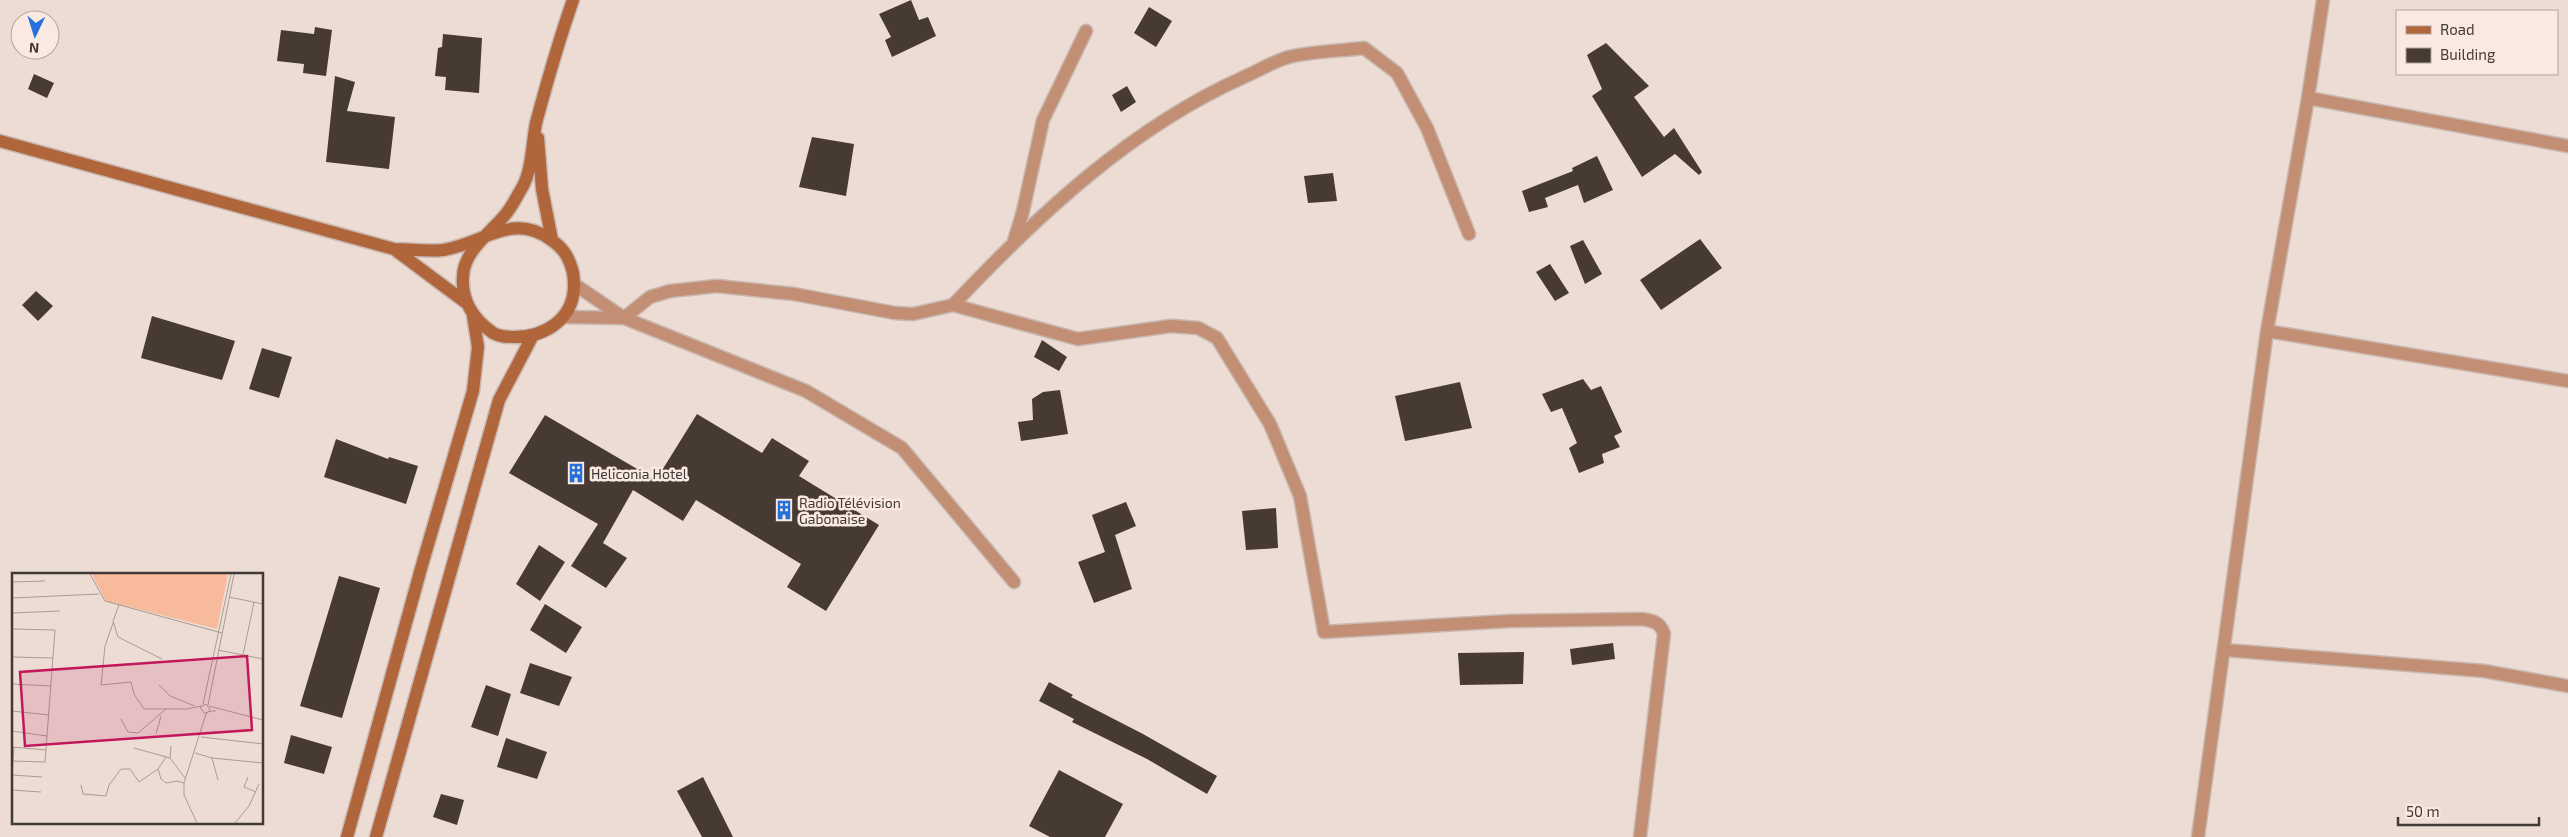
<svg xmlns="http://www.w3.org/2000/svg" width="2568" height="837" font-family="'Exo 2',sans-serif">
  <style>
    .building { fill: #473a33 }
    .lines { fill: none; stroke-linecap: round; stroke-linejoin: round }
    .street-casing { stroke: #c7b8b1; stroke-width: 15 }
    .secondary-casing { stroke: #c7b8b1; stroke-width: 15 }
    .street { stroke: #c38f74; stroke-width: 12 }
    .secondary { stroke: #b0653b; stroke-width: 12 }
    .labels { text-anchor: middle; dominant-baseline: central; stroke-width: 5; stroke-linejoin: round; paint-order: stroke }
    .poi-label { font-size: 14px; fill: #403a37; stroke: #fae9e1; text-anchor: start }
    .inset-road { fill: none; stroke: #a89b95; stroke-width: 1 }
    .view { fill: #c2185b; fill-opacity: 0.15; stroke: #c2185b; stroke-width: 2.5 }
    .inset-edge { fill: none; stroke: #403a37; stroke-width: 2.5 }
  </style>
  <rect width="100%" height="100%" fill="#eddcd4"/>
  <!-- building -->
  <path class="building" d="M911,0L919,20L928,17L936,36L892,57L885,40L891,37L879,14Z
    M1149,7L1172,21L1156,47L1134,33Z
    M315,27L332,30L326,76L303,73L304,64L277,61L281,30L314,34Z
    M443,34L482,38L479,93L445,90L446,77L435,76L438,48L442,47Z
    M1606,43L1649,86L1634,97L1664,137L1674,128L1702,172L1699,175L1675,154L1642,177L1592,96L1602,89L1587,55Z
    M34,74L54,83L47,98L28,89Z
    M335,76L355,82L347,111L395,117L389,169L326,162Z
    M1127,86L1136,102L1121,112L1112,95Z
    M812,137L854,144L846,196L799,187Z
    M1597,156L1613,190L1584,203L1578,185L1545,198L1548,207L1529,212L1522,191L1573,171L1572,168Z
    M1333,173L1337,201L1308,203L1304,176Z
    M1700,239L1722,268L1661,310L1640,280Z
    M1583,240L1602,274L1585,284L1570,246Z
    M1550,264L1569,293L1555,301L1536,272Z
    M36,291L53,306L38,321L22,305Z
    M152,316L235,341L222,380L141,358Z
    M1042,340L1067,357L1059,371L1034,357Z
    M262,348L292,357L279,398L249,389Z
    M1583,379L1591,390L1601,386L1622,432L1614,436L1620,447L1602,454L1604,463L1579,473L1569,448L1577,443L1562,408L1551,412L1542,394Z
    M1460,382L1472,428L1405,441L1395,396Z
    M1060,390L1068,434L1021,441L1018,422L1033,420L1032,399L1043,392Z
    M697,414L762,453L772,438L809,461L799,476L879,525L826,611L787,587L801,564L696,500L683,521L633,490L603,543L627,558L606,588L571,566L598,524L509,473L545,415L656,480Z
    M336,439L388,459L389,457L418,466L406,504L324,477Z
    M1126,502L1136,526L1115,535L1132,589L1094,603L1078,562L1105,552L1092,515Z
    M1276,508L1278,548L1246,550L1242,511Z
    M539,545L565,562L540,601L516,584Z
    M339,576L380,588L342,718L300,706Z
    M545,604L582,627L566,653L530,630Z
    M1613,643L1615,659L1572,665L1570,649Z
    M1524,652L1523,684L1460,685L1458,653Z
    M530,663L572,677L559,706L520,693Z
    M1049,682L1073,695L1071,697L1143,734L1217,776L1207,794L1147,759L1072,722L1074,719L1039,701Z
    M486,685L511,694L498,736L471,727Z
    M291,735L332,747L324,774L284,763Z
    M506,738L547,752L537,779L497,767Z
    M1059,770L1123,804L1105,837H1050L1029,826Z
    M703,777L733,837H702L677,791Z
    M441,794L464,800L457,825L433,817Z"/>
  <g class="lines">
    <defs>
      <path id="street" d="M2308,98L2568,146
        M1014,241L1023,211L1043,120L1086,31
        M574,284L624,318L806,391L902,448L1014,582
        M953,305C1038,215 1130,128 1244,77C1258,71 1274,61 1289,57C1313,51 1340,51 1364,48L1397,73L1427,128L1469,234
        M563,317L624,318L650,297L670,291L717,286L794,294L895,313L913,314L953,305L1078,339L1171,326L1198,328L1217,338L1270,424L1300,496L1324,632L1509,621L1642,619C1654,621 1660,622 1664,634L1640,837
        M2267,331L2568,381
        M2225,650L2484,671L2568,686
        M2198,837L2267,331L2308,98L2323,0"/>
      <path id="secondary" d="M538,138L542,189L552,240
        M0,141L394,249C410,249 428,252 443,250C483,244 511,212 550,239C562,247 568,255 572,269C574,275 574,281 574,287C573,320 544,337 515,337C507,337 500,337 493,333C473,319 461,301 463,276C464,251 490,233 505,215C512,207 517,196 523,186C532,169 532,143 536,123C547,82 559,40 573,0
        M394,249L465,302
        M347,837L422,565L473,391L478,347L473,316
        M376,837L499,400L532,337"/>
    </defs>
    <!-- street casing -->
    <use href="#street" class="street-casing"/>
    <!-- secondary casing -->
    <use href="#secondary" class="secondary-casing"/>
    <!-- street -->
    <use href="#street" class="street"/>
    <!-- secondary -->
    <use href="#secondary" class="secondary"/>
  </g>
  <!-- icons -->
  <defs>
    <symbol id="building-bare" viewBox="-9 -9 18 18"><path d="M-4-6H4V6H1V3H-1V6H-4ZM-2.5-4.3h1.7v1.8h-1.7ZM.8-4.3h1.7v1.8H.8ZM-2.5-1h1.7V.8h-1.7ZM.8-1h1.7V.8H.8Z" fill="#2570db" stroke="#fae9e1" stroke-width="2.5" paint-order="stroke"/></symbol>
  </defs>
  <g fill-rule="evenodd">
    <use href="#building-bare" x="562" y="459" width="28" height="28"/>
    <use href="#building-bare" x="770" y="496" width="28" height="28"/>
  </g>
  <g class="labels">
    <!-- poi labels -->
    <g class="poi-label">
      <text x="591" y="473">Heliconia Hotel</text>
      <text x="799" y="502">Radio Télévision<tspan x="799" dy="16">Gabonaise</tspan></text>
    </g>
  </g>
  <!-- overview -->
  <g transform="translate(12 573)">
    <rect width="251" height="251" fill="#eddcd4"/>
    <path d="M80,1H216L205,56L94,28Z" fill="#f7ba9b"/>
    <path class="inset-road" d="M78,1L93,28L210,60M0,9L33,8M217,24L251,31M0,25L87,21M107,32L101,48L106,64L150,86M0,40L48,38M101,50L93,73L89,112L119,109L122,121L132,136H175L189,133M0,56L43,57L33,189L0,188M206,77L251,86M231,82L242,29M0,84L41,85M0,111L39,113M147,112L158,123L183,133M191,131L219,1M196,132L222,1M197,133L251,147M0,138L37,142M109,146L116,159L126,160L154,136M0,158L35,163M144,161L149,143M189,164L251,171M159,173L158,185L173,205M0,174L34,177M122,175L158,185M183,180L200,185L251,190M200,185L206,207M146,196L149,206L154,210L165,208L172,210M0,201L2,174M0,202L30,204M236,204L232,214L244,219M69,212L71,221L94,223L97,212L109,196H118L127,209L146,196L154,184M0,217L29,219M185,250L172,222V210L193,144L194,141L197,138L198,136L194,131L188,134L192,140H194L196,139L200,138H204M223,250L237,233L247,211"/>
    <path class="view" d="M235,83L240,157L13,173L8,99Z"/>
    <rect width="251" height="251" class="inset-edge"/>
  </g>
  <!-- legend -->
  <rect x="2396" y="10" width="162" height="65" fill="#fae9e1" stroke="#b0a39d"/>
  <rect x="2406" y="26" width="25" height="8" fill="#b0653b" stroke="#b0a39d"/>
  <text x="2440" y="35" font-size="15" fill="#403a37">Road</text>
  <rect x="2406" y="48" width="25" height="15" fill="#473a33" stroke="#b0a39d"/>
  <text x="2440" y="60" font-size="15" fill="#403a37">Building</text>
  <!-- north arrow -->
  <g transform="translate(35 35) rotate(184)"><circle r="24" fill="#fae9e1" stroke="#b0a39d"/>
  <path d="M0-4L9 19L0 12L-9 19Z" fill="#2570db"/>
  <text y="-8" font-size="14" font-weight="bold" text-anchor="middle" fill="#403a37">N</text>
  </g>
  <!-- scale -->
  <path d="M2398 817v8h141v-8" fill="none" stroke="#403a37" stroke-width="2.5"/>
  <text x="2406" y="817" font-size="15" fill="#403a37" stroke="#fae9e1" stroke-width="4" paint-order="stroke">50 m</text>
</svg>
